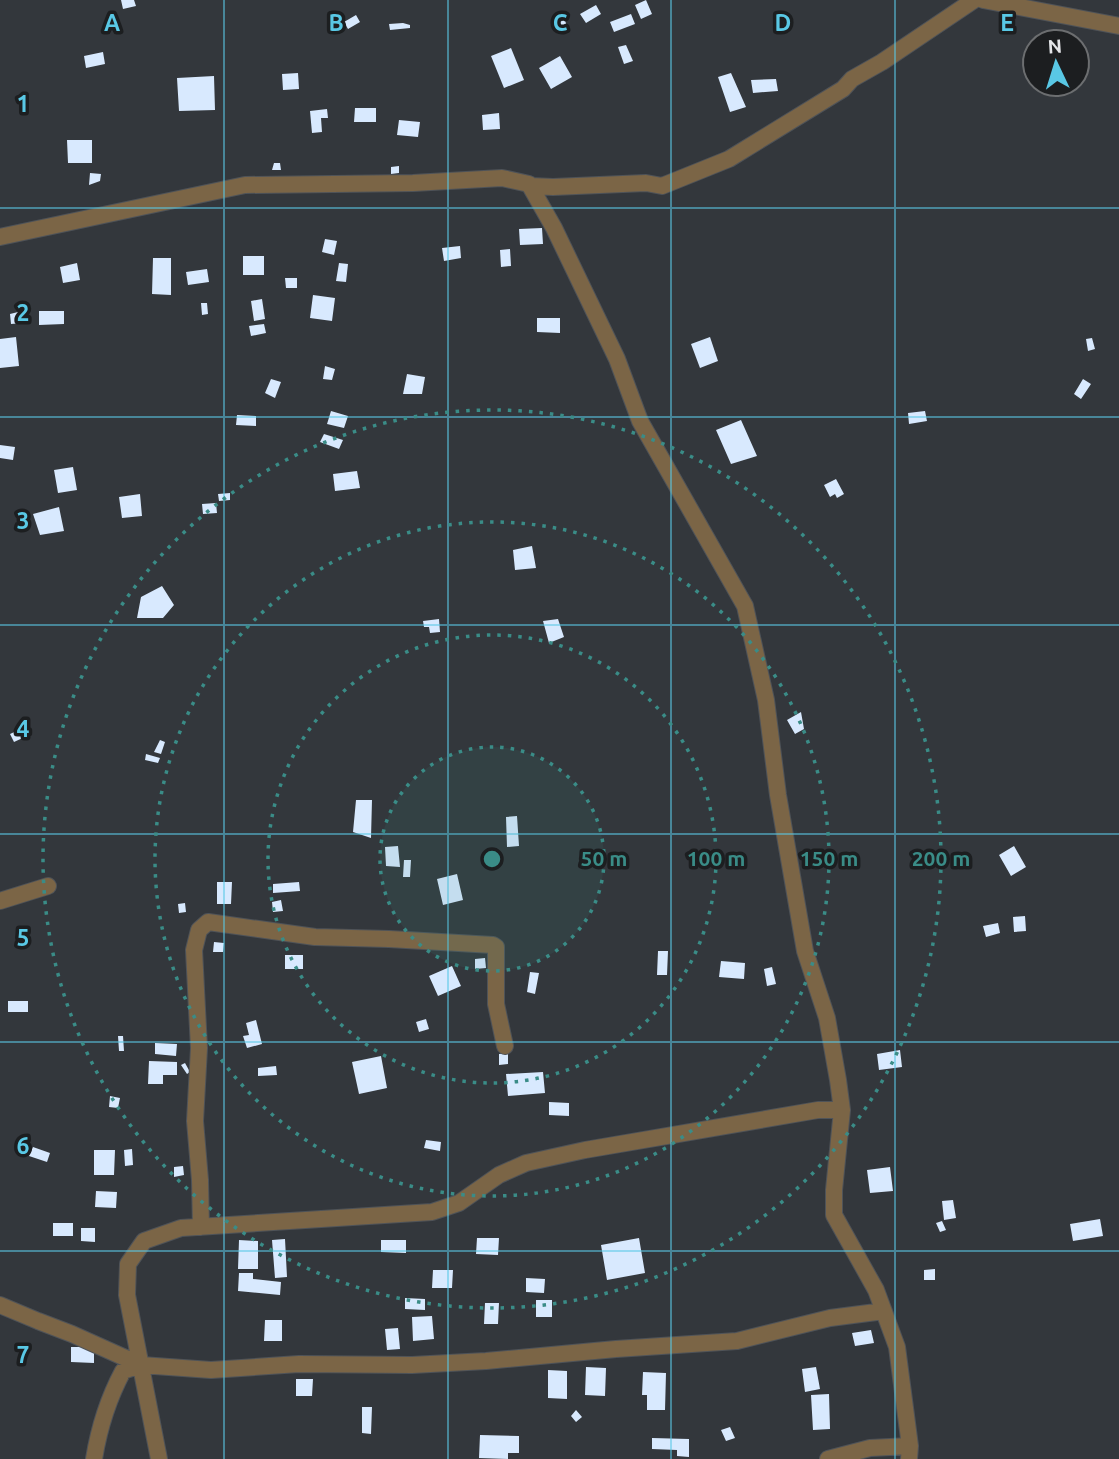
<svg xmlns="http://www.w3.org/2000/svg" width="1119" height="1459" font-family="Ubuntu,sans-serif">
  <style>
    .building { fill: #d8e9fe }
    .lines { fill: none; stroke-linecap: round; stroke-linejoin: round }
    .street-casing { stroke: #4f5358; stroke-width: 18 }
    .street { stroke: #7b6546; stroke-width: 16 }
    .grid { fill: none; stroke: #59c8e5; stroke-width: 2; stroke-opacity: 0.55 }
    .ring { fill: none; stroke: #3a8c87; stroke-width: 3.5; stroke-dasharray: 3.5 7 }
    .grid-label { font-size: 23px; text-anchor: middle; font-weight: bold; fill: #59c8e5; stroke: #1c1e20; stroke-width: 7; stroke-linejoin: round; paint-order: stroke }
    .centre { fill: #3a8c87; stroke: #1c1e20; stroke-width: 3.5 }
    .ring-label { font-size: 21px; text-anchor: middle; font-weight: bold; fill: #3a8c87; stroke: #1c1e20; stroke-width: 7; stroke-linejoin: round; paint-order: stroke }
  </style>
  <rect width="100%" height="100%" fill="#33373c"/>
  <!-- building -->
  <path class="building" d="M121,0H134L136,6L123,9Z
    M646,0L652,14L641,19L635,5Z
    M596,5L601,14L586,23L580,14Z
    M631,14L635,24L614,32L610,22Z
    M356,15L360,22L348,29L344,22Z
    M565,20L567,27L561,29L559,22Z
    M403,23L410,25V28L390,30L389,24Z
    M626,45L633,61L624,64L618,47Z
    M511,48L524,80L504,88L491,56Z
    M103,52L105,64L86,68L84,56Z
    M560,56L572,77L551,89L539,68Z
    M298,73L299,89L283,90L282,74Z
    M731,73L746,107L730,112L718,77Z
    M214,76L215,110L179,111L177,78Z
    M776,79L778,91L753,93L751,80Z
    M355,108H376V122H354Z
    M327,109L328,118H321L322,132L312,133L310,111Z
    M499,113L500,129L483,130L482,115Z
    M399,120L420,122L418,137L397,135Z
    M67,140H92V163H68Z
    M274,163H280L281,170H272Z
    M399,166V173L391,174V167Z
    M90,173L101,174L100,181L89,185Z
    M542,228L543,244L520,245L519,229Z
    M325,239L337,241L334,255L322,252Z
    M460,246L461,258L444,261L442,248Z
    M510,249L511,266L501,267L500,250Z
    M243,256H264V275H243Z
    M153,258H171V295L152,294Z
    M77,263L80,280L63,283L60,267Z
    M339,263L348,264L346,282L336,281Z
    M207,269L209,282L188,285L186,272Z
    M285,278H297V288H286Z
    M313,295L335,298L332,321L310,318Z
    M262,299L265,319L254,321L251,301Z
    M201,303H207L208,314L202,315Z
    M39,311H64V324L39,325Z
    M18,312V318L23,317V323L11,324L10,314Z
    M537,318H560V333L537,332Z
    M264,324L266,333L251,336L249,326Z
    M16,337L19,366L0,368V339Z
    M710,337L718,361L700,368L691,344Z
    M1092,338L1095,349L1088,351L1086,339Z
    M325,366L335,369L332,380L323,379Z
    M407,374L425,377L422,394H403Z
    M271,379L281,382L275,398L265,393Z
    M1083,379L1091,384L1081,399L1074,394Z
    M331,411L348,416L344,428L327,424Z
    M925,411L927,421L909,424L908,413Z
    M237,415L256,416V426L236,425Z
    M741,420L757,456L731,464L716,430Z
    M324,434L343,440L339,449L320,442Z
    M0,445L15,447L13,460L0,458Z
    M73,467L77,490L58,493L54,470Z
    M357,471L360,488L335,491L333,474Z
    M836,479L844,494L837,498L835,494L830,497L824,485Z
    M230,493V500L219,501L218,494Z
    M140,494L142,516L122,518L119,497Z
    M216,503L217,513L203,514L202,504Z
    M59,507L64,531L40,535L33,514Z
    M532,546L536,568L515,570L513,550Z
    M162,586L174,605L163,618H137L141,597Z
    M439,619L440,632L430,633L429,627H424L423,621Z
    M558,619L564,637L549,643L543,621Z
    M801,712L804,729L795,734L787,720Z
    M23,728L27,736L14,742L10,734Z
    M160,740L165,742L161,754L154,752Z
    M146,754L160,758L158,763L145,760Z
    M356,800H372L371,838L353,832Z
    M517,816L519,846L507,847L506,817Z
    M398,846L400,867L386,866L385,847Z
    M1014,846L1026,867L1011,876L999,855Z
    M404,860H411L410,877H403Z
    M457,874L463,900L443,905L437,879Z
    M217,882H232L231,904H217Z
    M299,882L300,891L273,893V884Z
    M281,900L283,911L273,912L272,902Z
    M185,903L186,912L179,913L178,904Z
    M1025,916L1026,931L1014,932L1013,917Z
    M998,923L1000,933L986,937L983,926Z
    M214,942L224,943L223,952H213Z
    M658,951H668L667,975H657Z
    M285,955H303V969H285Z
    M485,958L486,968L475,969V959Z
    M721,961L745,963L744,979L719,977Z
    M452,966L461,986L438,996L429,976Z
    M772,967L776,984L767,986L764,969Z
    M530,972L539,973L535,994L527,992Z
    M8,1001H28V1012H8Z
    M426,1019L429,1029L419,1032L416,1022Z
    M256,1020L262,1044L247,1048L243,1036L249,1035L246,1023Z
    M118,1036H123L124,1051H119Z
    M155,1043L177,1044L176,1056L155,1054Z
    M900,1050L902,1067L879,1070L877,1054Z
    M508,1053V1064L499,1065V1054Z
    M381,1056L387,1088L359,1094L352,1062Z
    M149,1061L177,1062V1075H163V1084H148Z
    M185,1063L190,1072L187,1074L181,1065Z
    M276,1066L277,1075L258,1076V1068Z
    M543,1072L545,1093L508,1096L506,1074Z
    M110,1096L120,1098L118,1108L109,1107Z
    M549,1102L569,1103V1116L549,1115Z
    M426,1140L441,1142L440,1151L424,1148Z
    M33,1147L50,1153L47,1162L29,1156Z
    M132,1149L133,1165L125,1166L124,1150Z
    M94,1150H115L114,1175H94Z
    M183,1166L184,1175L174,1177V1167Z
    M890,1167L893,1191L870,1193L867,1170Z
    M96,1191L117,1192L116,1208L95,1207Z
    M953,1200L956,1218L944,1220L942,1201Z
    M1100,1219L1103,1236L1073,1241L1070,1224Z
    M942,1221L946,1230L940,1232L936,1223Z
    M53,1223H73V1236H53Z
    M81,1228H95V1242L81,1241Z
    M477,1238H499L498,1255L476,1254Z
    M639,1238L645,1273L607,1280L601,1245Z
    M285,1239L287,1277L275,1278L272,1240Z
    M239,1240L258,1241V1269H238Z
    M381,1240H406V1253L381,1252Z
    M935,1269V1280H924V1270Z
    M433,1270H453L452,1288H432Z
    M239,1273H253V1279L281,1282L280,1295L238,1291Z
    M526,1278L545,1279L544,1293L526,1292Z
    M405,1298L425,1299V1310L405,1309Z
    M536,1300H552V1317H536Z
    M485,1303H499L498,1324H484Z
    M432,1316L434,1339L413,1341L412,1317Z
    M265,1320H282V1341H264Z
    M398,1328L400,1349L387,1350L385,1329Z
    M871,1330L874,1343L855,1346L852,1333Z
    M71,1347H94V1363L71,1362Z
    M586,1367L606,1368L605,1396L585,1395Z
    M816,1367L820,1389L805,1392L802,1369Z
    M548,1370L567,1371V1399L548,1398Z
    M643,1372L666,1373L665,1410H647V1395H642Z
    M296,1379H313L312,1396H296Z
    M829,1394L830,1429L813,1430L811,1395Z
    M362,1407H372L371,1434L362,1433Z
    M576,1410L582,1417L576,1422L571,1416Z
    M730,1427L735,1438L726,1441L721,1430Z
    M480,1435L519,1436V1453H508V1459L479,1458Z
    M652,1438L689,1439V1457L677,1456V1450L652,1449Z"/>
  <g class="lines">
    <defs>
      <path id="street" d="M983,0L1119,26
        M530,186L553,187L646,183L662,186L729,159L843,89L852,79L882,62L974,0
        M0,237L245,185L413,183L502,178L529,184L554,228L617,359L640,421L745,606L766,700L778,795L805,951L827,1018L838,1080L842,1110L834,1190V1215L876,1290L897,1347L910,1446L909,1459
        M0,901L48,886
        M201,1227L200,1180L195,1121L199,1048L194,950L199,930L208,922L315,937L389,939L493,945L496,947V1004L505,1046
        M0,1305L38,1321L72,1334L141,1365
        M94,1459C99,1428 108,1399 123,1371L141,1365L211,1370L299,1364L412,1365L486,1361L616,1349L737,1341L830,1318L884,1311
        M159,1459L127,1295L128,1264L144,1241L181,1228L432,1212L459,1203L499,1175L526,1163L585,1150L818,1110H842
        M828,1459L870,1448L910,1446"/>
    </defs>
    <!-- street casing -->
    <use href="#street" class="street-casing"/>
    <!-- street -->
    <use href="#street" class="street"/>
  </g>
  <!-- grid -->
  <path class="grid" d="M224,0V1459M448,0V1459M671,0V1459M895,0V1459M0,208H1119M0,417H1119M0,625H1119M0,834H1119M0,1042H1119M0,1251H1119"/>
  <!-- distance rings -->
  <circle cx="492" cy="859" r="112" fill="#3a8c87" fill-opacity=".12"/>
  <g class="ring">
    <circle cx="492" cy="859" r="112"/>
    <circle cx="492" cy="859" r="224"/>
    <circle cx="492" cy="859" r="337"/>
    <circle cx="492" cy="859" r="449"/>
  </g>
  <g class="grid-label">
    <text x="112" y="31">A</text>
    <text x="336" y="31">B</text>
    <text x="560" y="31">C</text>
    <text x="783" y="31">D</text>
    <text x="1007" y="31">E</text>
    <text x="23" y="112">1</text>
    <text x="23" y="321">2</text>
    <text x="23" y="529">3</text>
    <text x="23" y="737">4</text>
    <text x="23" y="946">5</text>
    <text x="23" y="1154">6</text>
    <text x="23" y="1363">7</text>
  </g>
  <circle cx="492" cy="859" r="10" class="centre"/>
  <g class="ring-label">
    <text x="604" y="866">50 m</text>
    <text x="716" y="866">100 m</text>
    <text x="829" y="866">150 m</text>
    <text x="941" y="866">200 m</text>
  </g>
  <!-- north arrow -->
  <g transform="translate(1056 63) rotate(356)"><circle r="33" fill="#1c1e20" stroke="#6c6e70" stroke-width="2"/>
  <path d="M0-5L12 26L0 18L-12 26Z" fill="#59c8e5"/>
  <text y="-10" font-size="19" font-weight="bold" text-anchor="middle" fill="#e4e6e9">N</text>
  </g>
</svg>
